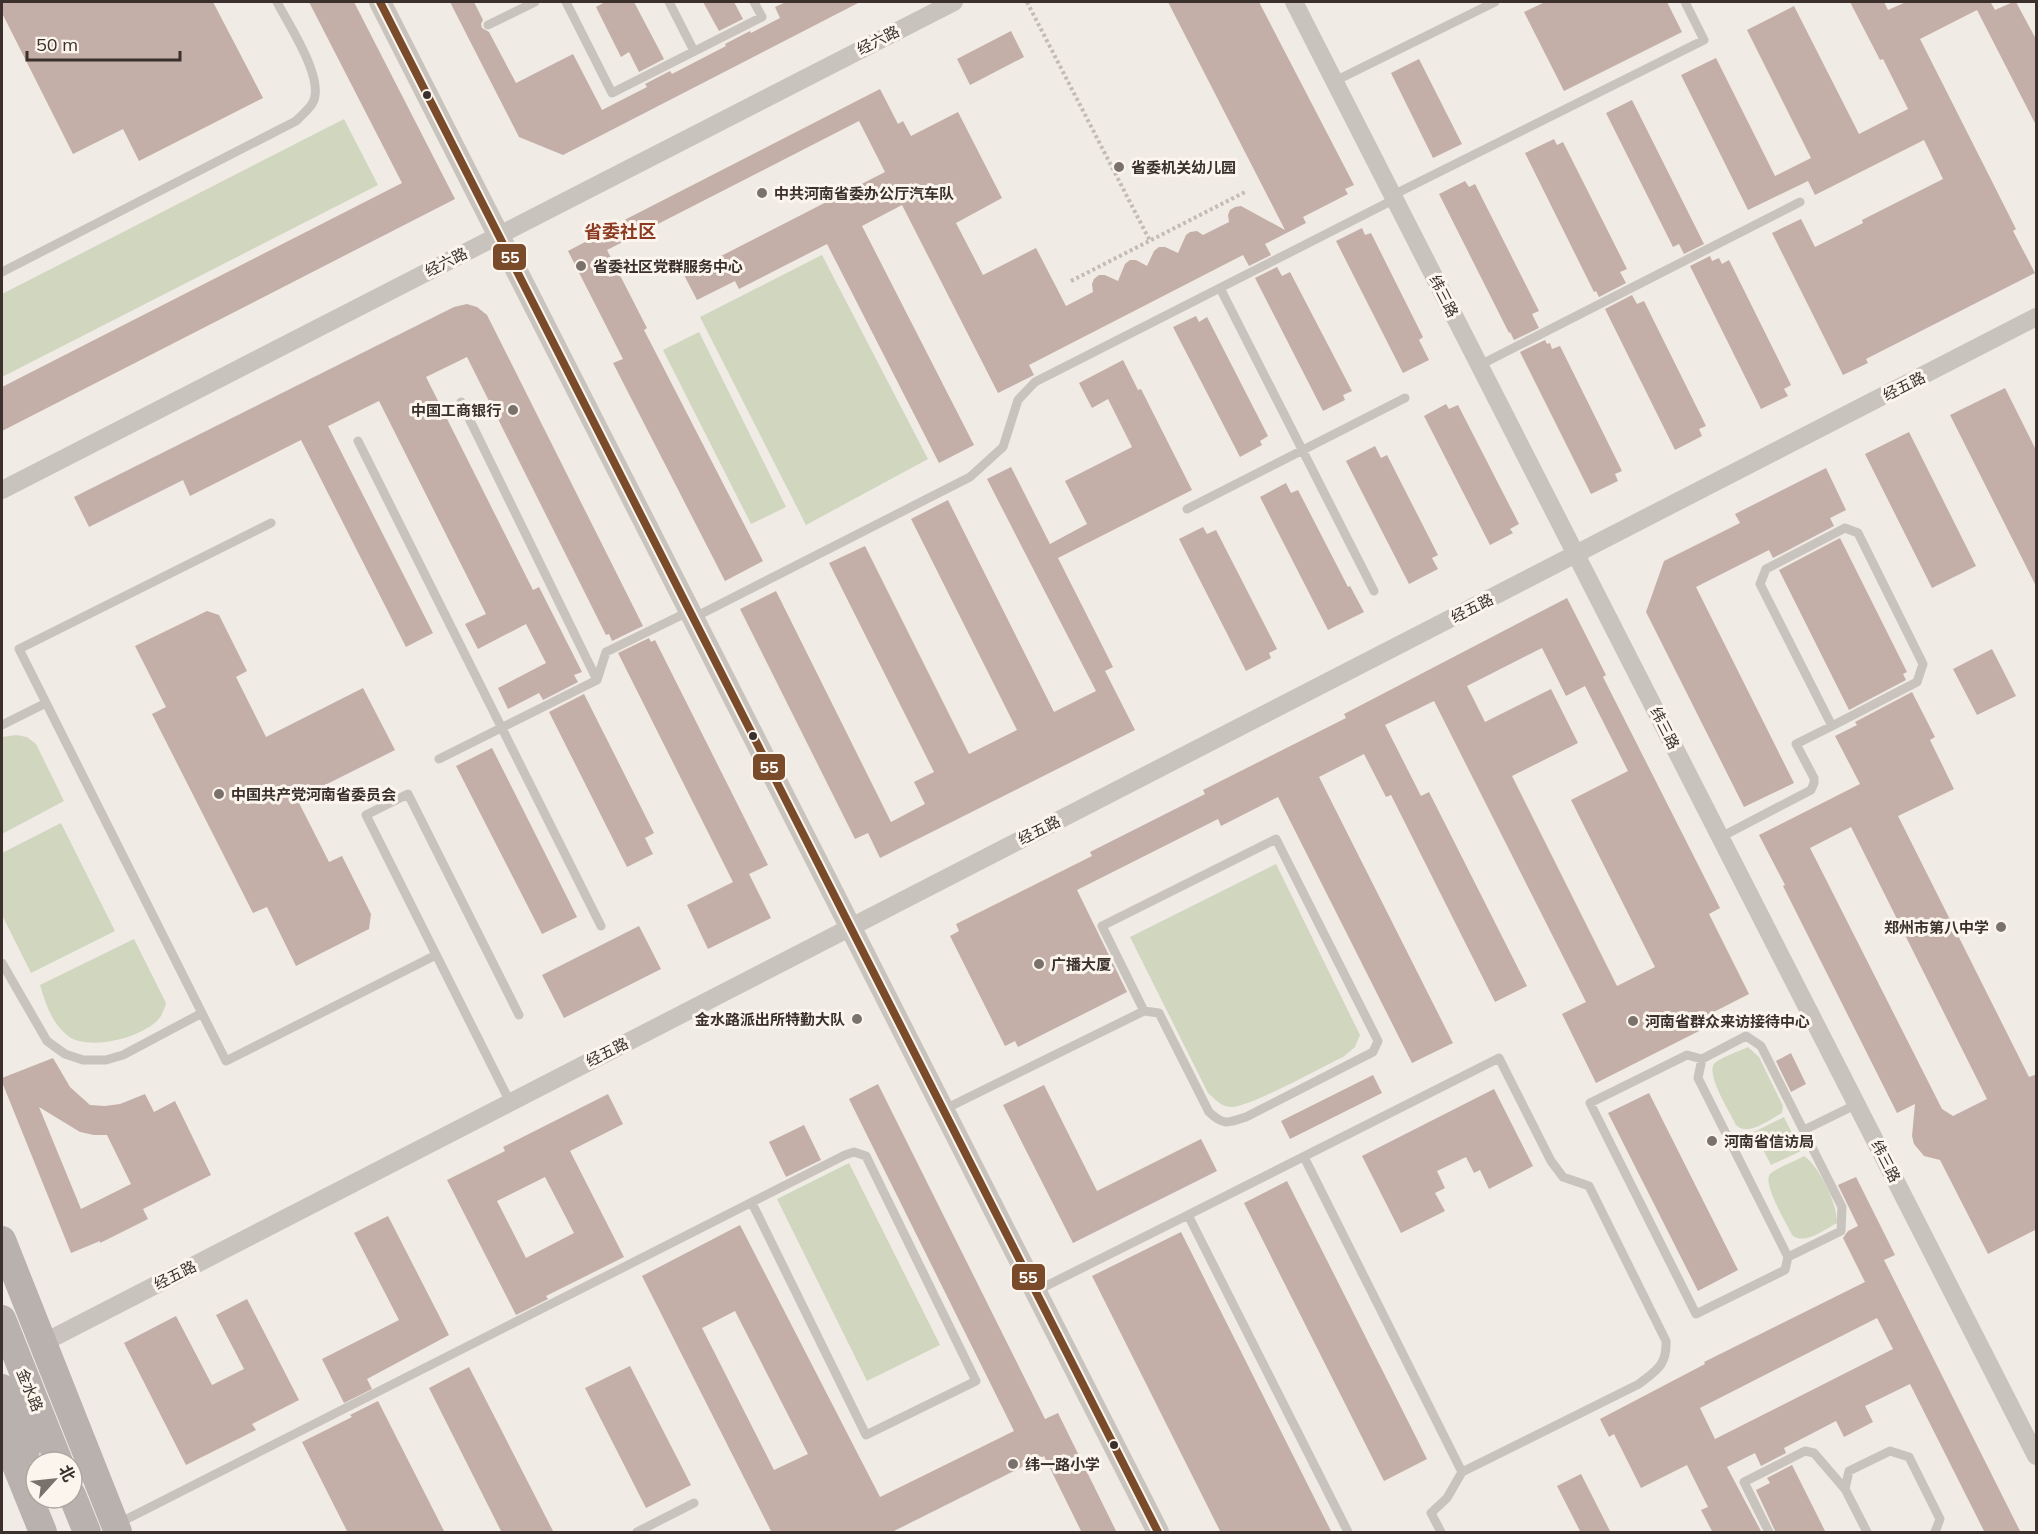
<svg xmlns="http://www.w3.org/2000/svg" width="2038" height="1534" font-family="Mulish,'Noto Sans SC',sans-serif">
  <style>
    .green { fill: #d1d6bf }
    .building { fill: #c3afa7; fill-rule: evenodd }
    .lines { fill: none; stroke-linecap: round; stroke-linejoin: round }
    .path { stroke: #c2bbb6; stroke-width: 4; stroke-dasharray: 3 3; stroke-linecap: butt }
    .service { stroke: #c9c3be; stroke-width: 9 }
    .minor { stroke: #c9c3be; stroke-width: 18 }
    .tertiary { stroke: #c9c3be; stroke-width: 22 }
    .primary { stroke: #b8b1ad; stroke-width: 28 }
    .bus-1-casing { stroke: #fbf5ee; stroke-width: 12 }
    .bus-1 { stroke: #7a4b2a; stroke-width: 8 }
    .bus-dot { fill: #3b302b; stroke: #fbf5ee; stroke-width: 2 }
    .poi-dot { fill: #7a716c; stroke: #fbf5ee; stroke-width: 2 }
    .labels { text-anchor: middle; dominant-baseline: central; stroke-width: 6; stroke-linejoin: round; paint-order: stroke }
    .street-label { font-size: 15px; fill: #3b302b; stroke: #fbf5ee }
    .poi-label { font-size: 15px; font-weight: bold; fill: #3b302b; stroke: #fbf5ee; text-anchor: start }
    .quarter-label { font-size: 18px; font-weight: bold; fill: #8c3b22; stroke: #fbf5ee }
    .line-badge { stroke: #fbf5ee; stroke-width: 2 }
    .badge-label { font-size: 16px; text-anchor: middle; font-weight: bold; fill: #fff }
  </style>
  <rect width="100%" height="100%" fill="#f0ebe5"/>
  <!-- green -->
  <path class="green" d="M344,119L378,185L2,377V294Z
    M822,255L928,459L806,525L700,317Z
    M699,332L786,507L751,524L663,350Z
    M16,735L27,737L36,744L64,801L2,834V737Z
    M61,823L115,931L31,973L2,915V853Z
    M1276,864L1360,1035L1355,1047L1343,1057C1324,1066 1246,1109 1231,1107C1220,1106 1216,1100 1208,1093L1130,937Z
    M134,939L166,1003C165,1007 163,1012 161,1016C147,1037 89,1052 68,1036C51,1022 46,1005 40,985Z
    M1748,1047L1759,1057L1783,1106L1782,1113C1769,1120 1748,1137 1736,1125C1731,1114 1706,1075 1714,1064C1719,1058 1740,1051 1748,1047Z
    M1784,1117L1801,1151L1771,1165L1754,1132Z
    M1804,1156C1819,1166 1838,1205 1837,1223C1825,1229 1804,1246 1792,1235C1787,1224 1762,1184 1770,1174C1776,1168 1796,1161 1804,1156Z
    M849,1163L940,1345L867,1381L777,1199Z"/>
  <!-- building -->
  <path class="building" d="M2,2H213L263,98L139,161L123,129L73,154L2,13Z
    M309,2H354L455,199L2,431V387L402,183Z
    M450,2H474L483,20L481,24L482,28L489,32L516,83L573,54L602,110L647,87L645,84L670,71L672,74L726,46L725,44L750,31L751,33L780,18L775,7L786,2H860L563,155L519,137Z
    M605,2H634L664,59L639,72L629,52L621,57L596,7Z
    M703,2H734L743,19L719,31Z
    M1168,2H1259L1354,185L1345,189L1348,194L1303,217L1306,223L1265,244L1271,255L1249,266L1243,255L1029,365L1034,375L998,393L902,205L862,226L974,445L939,463L827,244L739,289L735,281L697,300L684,275L885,172L859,121L607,250L647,328L644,330L763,561L725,581L613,363L623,359L568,251L602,233L601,232L880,89L898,124L903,121L911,136L958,112L1002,198L956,223L983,275L1036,248L1066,306L1093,292L1092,284L1094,279L1099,275H1105L1118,281L1125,264L1130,260H1136L1147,266L1154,251L1159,247H1165L1178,253L1186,235L1190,232L1197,231L1203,235L1229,222L1228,215L1230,210L1235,207L1241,206L1285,230Z
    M1545,2H1667L1682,32L1564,91L1524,12Z
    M1850,2H1884L1888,10L1906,2H1994L1991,3L1995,10L2013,2H2016L2037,41V127L1977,10L1920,39L2016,229L2013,231L2035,273L1866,359L1868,363L1843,375L1772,233L1801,219L1815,247L1863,223L1862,220L1943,179L1924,140L1815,195L1808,181L1748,210L1681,75L1716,58L1775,176L1811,158L1747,30L1794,6L1859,134L1908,109L1883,59L1880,60Z
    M1011,31L1024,57L970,85L957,59Z
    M1419,59L1462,144L1433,158L1391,73Z
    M1632,100L1704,244L1684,254L1679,244L1673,247L1606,113Z
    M1554,139L1557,145L1563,142L1627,269L1620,272L1626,283L1599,297L1596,291L1594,292L1525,153Z
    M1465,181L1469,187L1475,184L1539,311L1532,314L1539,328L1514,340L1510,332L1509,333L1439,194Z
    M1362,228L1365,235L1371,233L1423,337L1419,340L1429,360L1403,373L1336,241Z
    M1710,256L1712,261L1719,258L1722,264L1729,260L1791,385L1784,389L1788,396L1761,409L1690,266Z
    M1277,267L1282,276L1290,272L1352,391L1343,395L1345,400L1323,411L1255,278Z
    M1632,295L1637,304L1644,301L1706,426L1699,429L1702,436L1675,450L1605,309Z
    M467,304L477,307L487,315L643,626L612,641L609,634L606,635L467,357L426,377L533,590L539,587L582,672L574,675L578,682L543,700L539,693L508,709L498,688L546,663L526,624L478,649L465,624L486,614L379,401L328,426L433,633L406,647L301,440L190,496L183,480L89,527L74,497L454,307Z
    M1196,316L1199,322L1207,317L1268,436L1260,441L1262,445L1240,457L1173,327Z
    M1545,340L1547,344L1550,343L1552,349L1560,346L1622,471L1615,474L1618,481L1591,494L1520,352Z
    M1123,360L1138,390L1141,389L1192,490L1058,558L1113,667L1105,671L1135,730L880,858L868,833L855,839L740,609L776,591L891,822L925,804L914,782L934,772L829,563L865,546L969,754L1017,730L911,519L948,500L1054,712L1096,691L987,479L1011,467L1050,544L1087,524L1065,481L1132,447L1108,399L1092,408L1079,383Z
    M2005,388L2037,452V588L1950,415Z
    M1446,404L1449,409L1458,405L1519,524L1510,529L1513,533L1490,545L1424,416Z
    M1909,432L1976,566L1932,588L1865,454Z
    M1375,446L1381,458L1387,455L1438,555L1432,558L1438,569L1409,584L1346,461Z
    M1826,468L1846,510L1830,518L1834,526L1773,558L1769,550L1696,587L1794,783L1744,807L1646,612L1664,561L1740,523L1735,514Z
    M1286,483L1291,493L1298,490L1348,587L1350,586L1364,612L1328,630L1260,497Z
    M1203,527L1207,534L1216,530L1277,649L1269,653L1271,658L1246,671L1179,539Z
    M1840,538L1907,672L1903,674L1906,680L1849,710L1779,570Z
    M1567,598L1606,675L1603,677L1720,908L1709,914L1749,994L1700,1019L1705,1028L1596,1083L1562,1014L1586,1002L1434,701L1385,725L1421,796L1429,792L1527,986L1495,1002L1391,795L1386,797L1364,754L1319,777L1453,1043L1412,1063L1278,797L1221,826L1218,819L1077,890L1127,992L1018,1047L1015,1041L1005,1046L950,936L959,931L956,924L1092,856L1090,852L1205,794L1203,790L1346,718L1344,714ZM1542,648L1566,696L1585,686L1628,771L1571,800L1655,967L1617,986L1512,776L1578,743L1551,689L1485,722L1467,686Z
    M207,611L219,615L247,671L236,677L266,737L363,688L395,750L297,799L329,862L342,856L371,914L369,929L296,966L267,907L253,913L152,714L166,707L135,646Z
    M649,638L651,642L655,640L768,865L749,874L771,918L708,949L687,905L733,882L618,653Z
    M1992,649L2016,696L1977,715L1953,669Z
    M1912,692L1935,737L1930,740L1954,789L1898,816L2029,1077L2037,1074V1229L1988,1254L1940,1160L1924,1156L1914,1144L1912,1136L1915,1104L1897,1113L1783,886L1785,885L1759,835L1860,784L1835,736L1857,725L1855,722ZM1851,827L1987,1099L1953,1116L1942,1109L1810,848Z
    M584,694L654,833L645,838L653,854L627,867L549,712Z
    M492,748L577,917L542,934L456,766Z
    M639,926L661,969L564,1018L542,975Z
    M1791,1053L1806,1084L1791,1092L1776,1061Z
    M53,1058L70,1087L90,1105L105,1106L120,1104L145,1094L154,1112L175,1101L211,1175L143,1209L148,1219L100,1243V1241L71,1253L2,1082V1078ZM39,1107L80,1132L94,1135H107L131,1184L81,1209Z
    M1373,1075L1382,1093L1290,1139L1281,1121Z
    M878,1084L1045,1419L1058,1413L1117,1533H1082L1044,1456L890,1533H772L642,1276L740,1225L880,1497L1014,1431L849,1099ZM735,1311L808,1454L774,1470L702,1328Z
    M1044,1085L1097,1191L1201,1139L1217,1171L1073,1243L1003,1105Z
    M1494,1089L1533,1166L1489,1189L1480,1170L1474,1173L1466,1157L1437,1171L1445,1188L1435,1193L1445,1211L1401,1233L1362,1156Z
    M1649,1093L1738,1270L1698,1291L1608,1113Z
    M608,1094L623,1124L570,1151L624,1257L546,1296L548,1299L516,1315L447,1180L505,1151L503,1147ZM545,1177L574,1233L526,1258L497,1201Z
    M804,1125L821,1160L786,1177L769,1142Z
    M1856,1177L1895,1255L1884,1260L2021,1533H1985L1910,1384L1865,1406L1873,1422L1844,1437L1836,1421L1784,1448L1786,1453L1761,1466L1755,1453L1727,1467L1762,1533H1713L1701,1510L1708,1507L1687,1465L1641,1488L1614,1434L1609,1437L1600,1419L1705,1364L1704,1362L1865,1282L1843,1238L1848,1231L1858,1226L1838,1185ZM1877,1318L1893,1349L1715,1439L1700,1408Z
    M1287,1181L1427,1459L1384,1481L1244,1203Z
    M388,1216L449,1335L367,1379L372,1389L344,1403L322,1359L399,1320L354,1233Z
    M1181,1232L1332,1533H1221L1092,1276Z
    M247,1299L299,1400L252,1424L256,1430L186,1465L124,1343L176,1316L212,1385L244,1369L216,1315Z
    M630,1366L691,1485L646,1508L585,1388Z
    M469,1367L554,1533H502L429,1388Z
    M378,1401L445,1533H348L302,1442L352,1417L350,1415Z
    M1792,1465L1826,1533H1776L1756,1490L1770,1483L1767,1478Z
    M1581,1474L1611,1533H1581L1557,1486Z"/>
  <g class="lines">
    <!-- path -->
    <path class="path" d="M1027,2L1150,241
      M1071,281L1245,192"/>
    <!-- service -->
    <path class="service" d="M566,2L612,93L762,17L754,2
      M669,2L694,51
      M488,25L535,2
      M1335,81L1495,2
      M1393,195L1704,40L1685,2
      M2,272L296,121C301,116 308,110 312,104C327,81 288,24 277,2
      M1220,288L1374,591
      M1480,365L1800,202
      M461,402L597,680
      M358,441L601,926
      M1187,509L1405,398
      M271,523L19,649L226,1061L436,955
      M1845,528L1858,533L1923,664L1917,682L1832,726L1760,584L1766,569Z
      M693,618L970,477L1003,447L1018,400L1035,382L1395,199
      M2,725L46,703
      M439,759L597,680L606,652L690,611
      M1721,837L1811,790L1814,783V778L1796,744L1832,726
      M2,963L47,1041L65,1054L83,1060H106L123,1055L202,1013
      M1746,1036L1761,1046L1842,1207L1841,1231L1788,1257L1698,1078L1702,1059Z
      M1702,1059L1687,1055L1590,1103L1696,1314L1785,1270L1788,1257
      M510,1102L366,815L408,794L519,1015
      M943,1110L1144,1011L1159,1013L1209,1112C1224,1126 1228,1123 1246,1117L1373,1052L1378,1041L1276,839L1102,926L1144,1011
      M1804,1130L1857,1104
      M1304,1157L1462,1472
      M1188,1215L1499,1058L1551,1161L1563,1177L1589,1186L1666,1341C1667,1365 1657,1370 1639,1384L1462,1472L1447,1498L1431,1513L1441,1532
      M1036,1291L1188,1215L1348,1532
      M119,1523C362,1402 604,1279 845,1155L854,1152L866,1156L976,1381L866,1435L752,1203
      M637,1532L694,1503
      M1769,1532L1744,1482L1805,1451L1814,1453L1845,1489
      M1867,1532L1845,1489L1849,1471L1890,1451L1909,1457L1940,1519L1935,1532"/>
    <!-- minor -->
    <path class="minor" d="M1294,2L2036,1456
      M2,490L954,2
      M43,1343L2036,317"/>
    <!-- tertiary -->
    <path class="tertiary" d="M380,2L1158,1532"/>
    <!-- primary -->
    <path class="primary" d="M2,1240L118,1532
      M2,1319L59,1462
      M2,1388L26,1450
      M2,1431L43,1532
      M72,1495L87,1532"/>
    <defs>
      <path id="bus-1" d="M380,2L1158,1532"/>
    </defs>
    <!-- bus-1 casing -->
    <use href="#bus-1" class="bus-1-casing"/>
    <!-- bus-1 -->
    <use href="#bus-1" class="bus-1"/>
  </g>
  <!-- markers -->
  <g class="bus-dot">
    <circle cx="427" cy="95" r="5"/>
    <circle cx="753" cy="736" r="5"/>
    <circle cx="1114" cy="1445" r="5"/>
  </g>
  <g class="poi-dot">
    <circle cx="1119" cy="167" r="6"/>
    <circle cx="762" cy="193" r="6"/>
    <circle cx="581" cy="266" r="6"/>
    <circle cx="513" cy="410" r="6"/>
    <circle cx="219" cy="794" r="6"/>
    <circle cx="2001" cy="927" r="6"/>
    <circle cx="1039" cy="964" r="6"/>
    <circle cx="857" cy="1019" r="6"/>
    <circle cx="1633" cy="1021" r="6"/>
    <circle cx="1712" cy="1141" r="6"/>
    <circle cx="1013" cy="1464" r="6"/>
  </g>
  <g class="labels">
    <!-- street labels -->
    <g class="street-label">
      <text transform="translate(878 40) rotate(-27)">经六路</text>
      <text transform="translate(446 262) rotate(-27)">经六路</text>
      <text transform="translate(1444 296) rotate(63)">纬三路</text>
      <text transform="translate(1904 386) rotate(-27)">经五路</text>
      <text transform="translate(1472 608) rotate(-27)">经五路</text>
      <text transform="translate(1665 728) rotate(63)">纬三路</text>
      <text transform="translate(1039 830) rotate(-27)">经五路</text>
      <text transform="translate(607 1052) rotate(-27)">经五路</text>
      <text transform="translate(1886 1161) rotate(63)">纬三路</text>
      <text transform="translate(175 1275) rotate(-27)">经五路</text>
      <text transform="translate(30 1390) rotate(68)">金水路</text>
    </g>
    <!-- poi labels -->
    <g class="poi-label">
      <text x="1131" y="167">省委机关幼儿园</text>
      <text x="774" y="193">中共河南省委办公厅汽车队</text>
      <text x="593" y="266">省委社区党群服务中心</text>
      <text x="501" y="410" text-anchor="end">中国工商银行</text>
      <text x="231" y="794">中国共产党河南省委员会</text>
      <text x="1989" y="927" text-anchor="end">郑州市第八中学</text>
      <text x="1051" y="964">广播大厦</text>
      <text x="845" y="1019" text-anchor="end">金水路派出所特勤大队</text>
      <text x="1645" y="1021">河南省群众来访接待中心</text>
      <text x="1724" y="1141">河南省信访局</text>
      <text x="1025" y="1464">纬一路小学</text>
    </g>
    <!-- quarter labels -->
    <g class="quarter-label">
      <text x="620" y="231">省委社区</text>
    </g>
  </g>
  <g class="line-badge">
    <rect x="492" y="243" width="35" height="28" rx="6" fill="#7a4b2a"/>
    <rect x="752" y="753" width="34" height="28" rx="6" fill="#7a4b2a"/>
    <rect x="1011" y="1263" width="35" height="28" rx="6" fill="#7a4b2a"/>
  </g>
  <g class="badge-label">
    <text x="510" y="263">55</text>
    <text x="769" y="773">55</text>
    <text x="1028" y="1283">55</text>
  </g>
  <!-- border -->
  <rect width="2038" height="1534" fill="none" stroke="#3b302b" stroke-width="6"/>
  <!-- north arrow -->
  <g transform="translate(54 1480) rotate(63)"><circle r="28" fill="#fbf5ee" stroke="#aea6a0" stroke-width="1.5"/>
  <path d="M0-4.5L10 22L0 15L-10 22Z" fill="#7a716c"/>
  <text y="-9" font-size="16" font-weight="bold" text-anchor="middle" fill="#3b302b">北</text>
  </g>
  <!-- scale -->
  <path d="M27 51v9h153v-9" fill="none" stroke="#3b302b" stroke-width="3"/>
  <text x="36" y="51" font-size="18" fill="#3b302b" stroke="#fbf5ee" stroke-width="4.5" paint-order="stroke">50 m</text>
</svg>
